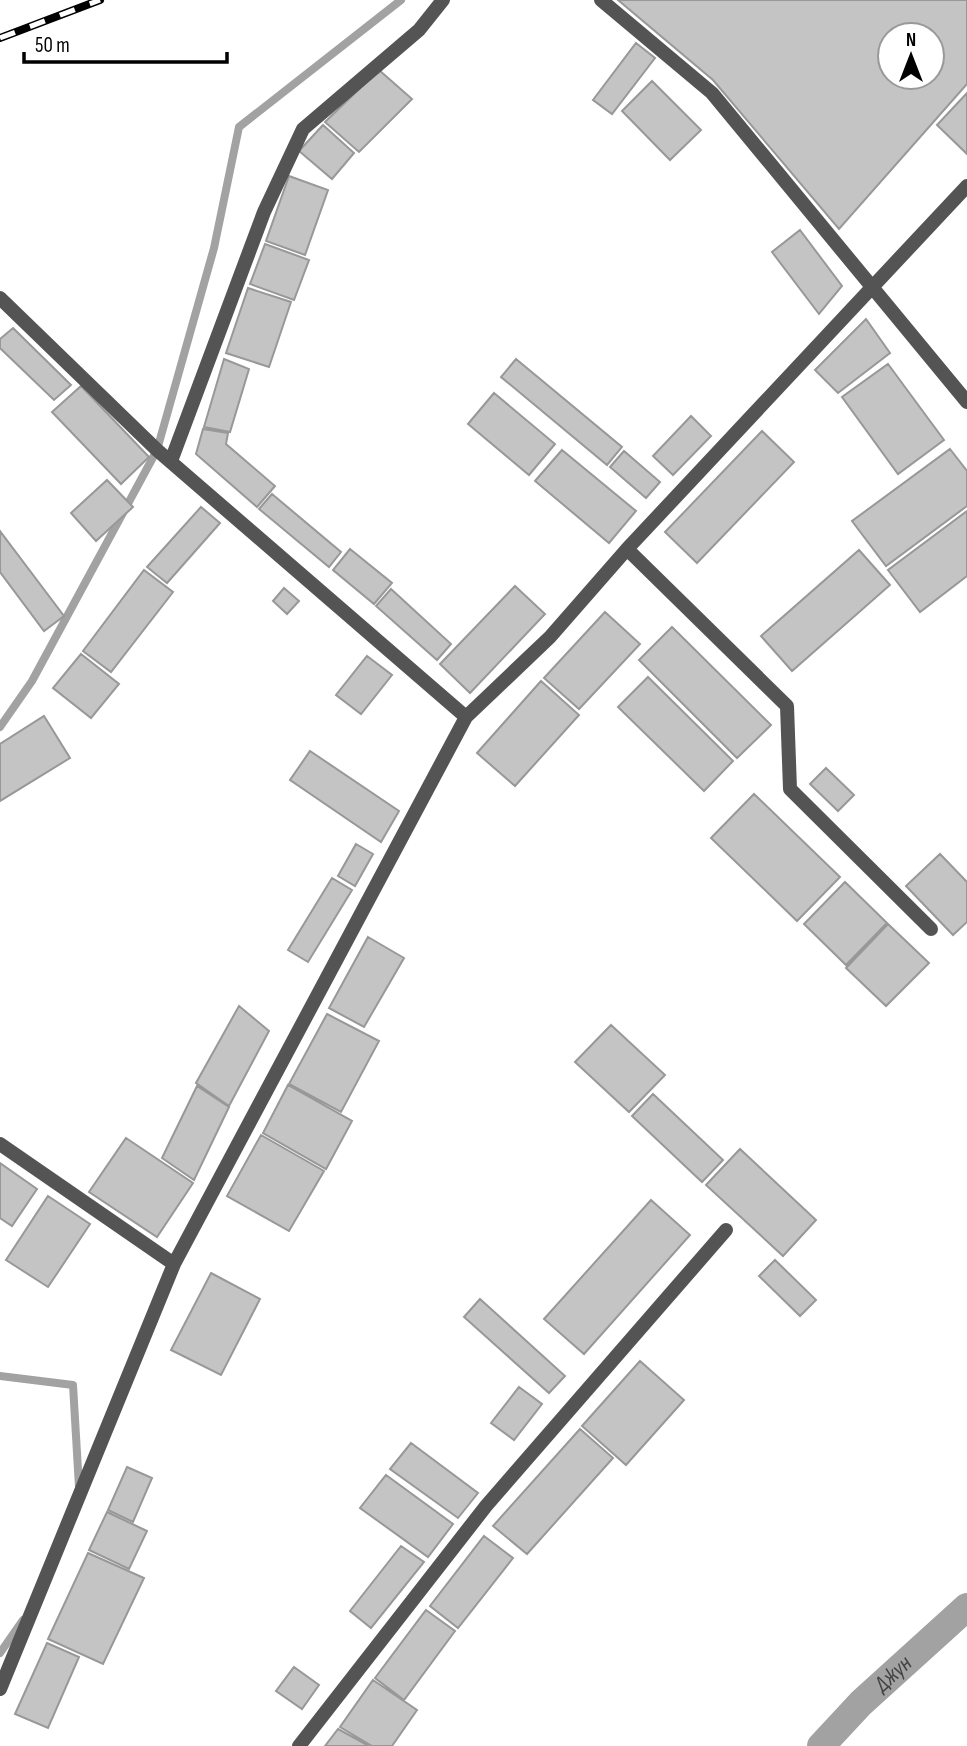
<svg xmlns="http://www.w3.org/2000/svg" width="967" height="1746" font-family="'Sofia Sans Condensed',sans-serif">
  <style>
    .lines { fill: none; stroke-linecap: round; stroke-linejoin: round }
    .stream { stroke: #a2a2a2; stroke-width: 8 }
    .canal { stroke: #a2a2a2; stroke-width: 28 }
    .building { fill: #c4c4c4; stroke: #989898; stroke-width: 2; fill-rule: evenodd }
    .minor { stroke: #545454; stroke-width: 14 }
    .rail-casing { stroke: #000; stroke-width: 8 }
    .rail { stroke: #fff; stroke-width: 5; stroke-dasharray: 16; stroke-linecap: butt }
    .labels { text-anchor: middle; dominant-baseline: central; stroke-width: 7; stroke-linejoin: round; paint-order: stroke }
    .water-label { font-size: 23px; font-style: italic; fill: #434343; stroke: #fff }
  </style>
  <rect width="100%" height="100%" fill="#fff"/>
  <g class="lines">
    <!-- stream -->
    <path class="stream" d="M0,727L32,681L157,450L214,248L239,127L401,0
      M0,1376L73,1385L79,1487
      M0,1653L23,1620"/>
    <!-- canal -->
    <path class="canal" id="s1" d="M821,1746L861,1703L967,1607"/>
  </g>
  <!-- building -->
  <path class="building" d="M618,0H967V84L839,229L713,80ZM890,35H932V77H890Z
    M636,43L655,58L612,114L593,100Z
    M379,70L412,99L359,152L325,122Z
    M652,81L701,130L670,160L622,111Z
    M967,93V154L937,125Z
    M323,125L354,153L332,179L299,151Z
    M289,176L328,190L305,255L266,241Z
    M800,230L842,286L819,314L772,252Z
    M265,244L309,260L294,300L250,284Z
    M248,288L291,302L269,367L226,353Z
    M866,319L890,353L838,393L815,370Z
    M13,328L71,385L54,400L0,348V339Z
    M224,359L249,369L230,432L204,427Z
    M516,359L622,447L607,465L501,377Z
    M888,364L944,440L898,474L842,397Z
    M81,386L149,457L121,484L52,412Z
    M494,393L555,444L529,475L468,424Z
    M691,416L711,436L673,475L653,456Z
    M203,429L228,433L226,444L275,486L257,507L196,454Z
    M762,431L794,462L697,563L665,532Z
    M950,449L967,471V506L886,566L852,521Z
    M562,450L636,511L609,543L535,481Z
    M624,451L660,482L646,498L610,467Z
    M107,480L133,507L96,541L71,513Z
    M272,494L341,552L329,567L259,509Z
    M201,507L220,523L167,583L147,567Z
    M967,511V576L920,612L888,570Z
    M0,531L64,616L44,631L0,572Z
    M350,549L392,583L374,604L333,570Z
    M859,550L890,585L792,671L761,636Z
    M144,570L173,592L111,672L83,651Z
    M515,586L545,614L470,693L440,664Z
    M284,588L299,601L287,614L273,601Z
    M391,589L451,644L437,660L376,606Z
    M605,612L640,644L579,709L544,678Z
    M672,627L771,725L737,758L639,660Z
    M81,654L119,684L91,718L53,688Z
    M367,656L392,675L361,714L336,695Z
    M648,677L733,761L704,791L618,707Z
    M541,681L579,715L515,786L477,753Z
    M44,716L70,758L0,801V744Z
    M310,751L399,811L381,842L290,780Z
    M826,768L854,795L838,811L810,784Z
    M754,794L840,877L797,921L711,838Z
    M356,844L373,854L355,886L338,876Z
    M940,854L967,882V922L953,935L906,886Z
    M332,878L352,890L308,962L288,950Z
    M845,882L887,923L846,965L804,924Z
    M888,924L929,963L886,1006L846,968Z
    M368,937L404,958L364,1027L329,1008Z
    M239,1006L269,1031L229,1106L196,1083Z
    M327,1014L379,1041L341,1112L289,1084Z
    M611,1025L665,1075L629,1112L575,1062Z
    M288,1085L352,1121L326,1169L263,1133Z
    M197,1086L229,1107L194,1180L162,1158Z
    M653,1094L723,1160L702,1182L632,1116Z
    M261,1135L324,1171L289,1231L227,1196Z
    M126,1138L193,1183L157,1237L89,1192Z
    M740,1149L816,1220L783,1256L706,1185Z
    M0,1163L37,1189L12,1226L0,1218Z
    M48,1196L90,1224L48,1287L6,1260Z
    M651,1200L690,1235L584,1354L544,1319Z
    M775,1260L816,1300L800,1316L759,1276Z
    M211,1273L260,1299L221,1375L171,1350Z
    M480,1299L565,1376L549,1393L464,1317Z
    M640,1361L684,1400L626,1465L582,1426Z
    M519,1387L542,1404L514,1440L491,1423Z
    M580,1429L613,1458L527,1554L493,1526Z
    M411,1443L478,1493L458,1518L390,1469Z
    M127,1467L152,1478L133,1522L108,1510Z
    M386,1475L453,1524L428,1557L360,1508Z
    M107,1512L147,1531L129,1569L89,1550Z
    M484,1536L513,1558L458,1628L430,1606Z
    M401,1546L424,1562L371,1628L350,1611Z
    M88,1553L144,1578L103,1664L48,1639Z
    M426,1610L455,1631L404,1700L375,1678Z
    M47,1643L79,1657L48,1728L15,1714Z
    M294,1667L319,1685L302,1709L276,1691Z
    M373,1680L417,1710L392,1746H372L340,1727Z
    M338,1729L369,1746H325Z"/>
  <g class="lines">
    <!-- minor -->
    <path class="minor" d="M601,0L712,93L967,402
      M0,298L157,450L466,717
      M171,461L264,212L303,129L419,30L443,0
      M627,549L787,706L790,789L931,929
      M0,1144L174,1264
      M0,1689L174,1264L466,717L550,637L627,549L967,186
      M299,1746L486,1506L726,1230"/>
    <defs>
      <path id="rail" d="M0,38L100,0"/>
    </defs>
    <!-- rail casing -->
    <use href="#rail" class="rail-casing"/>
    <!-- rail -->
    <use href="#rail" class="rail"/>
  </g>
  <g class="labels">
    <!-- water labels -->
    <g class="water-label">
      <text stroke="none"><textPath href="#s1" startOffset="102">Джун</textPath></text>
    </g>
  </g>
  <!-- north arrow -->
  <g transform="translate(911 56)"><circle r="33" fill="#ffffff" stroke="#999999" stroke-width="2"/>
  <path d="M0-5L12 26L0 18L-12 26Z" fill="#000000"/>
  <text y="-10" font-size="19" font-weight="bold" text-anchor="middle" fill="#000000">N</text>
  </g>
  <!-- scale -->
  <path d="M24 52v10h203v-10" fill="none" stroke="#000000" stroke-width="3.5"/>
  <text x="35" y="52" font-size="21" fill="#000000" stroke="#ffffff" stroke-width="5" paint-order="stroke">50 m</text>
</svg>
